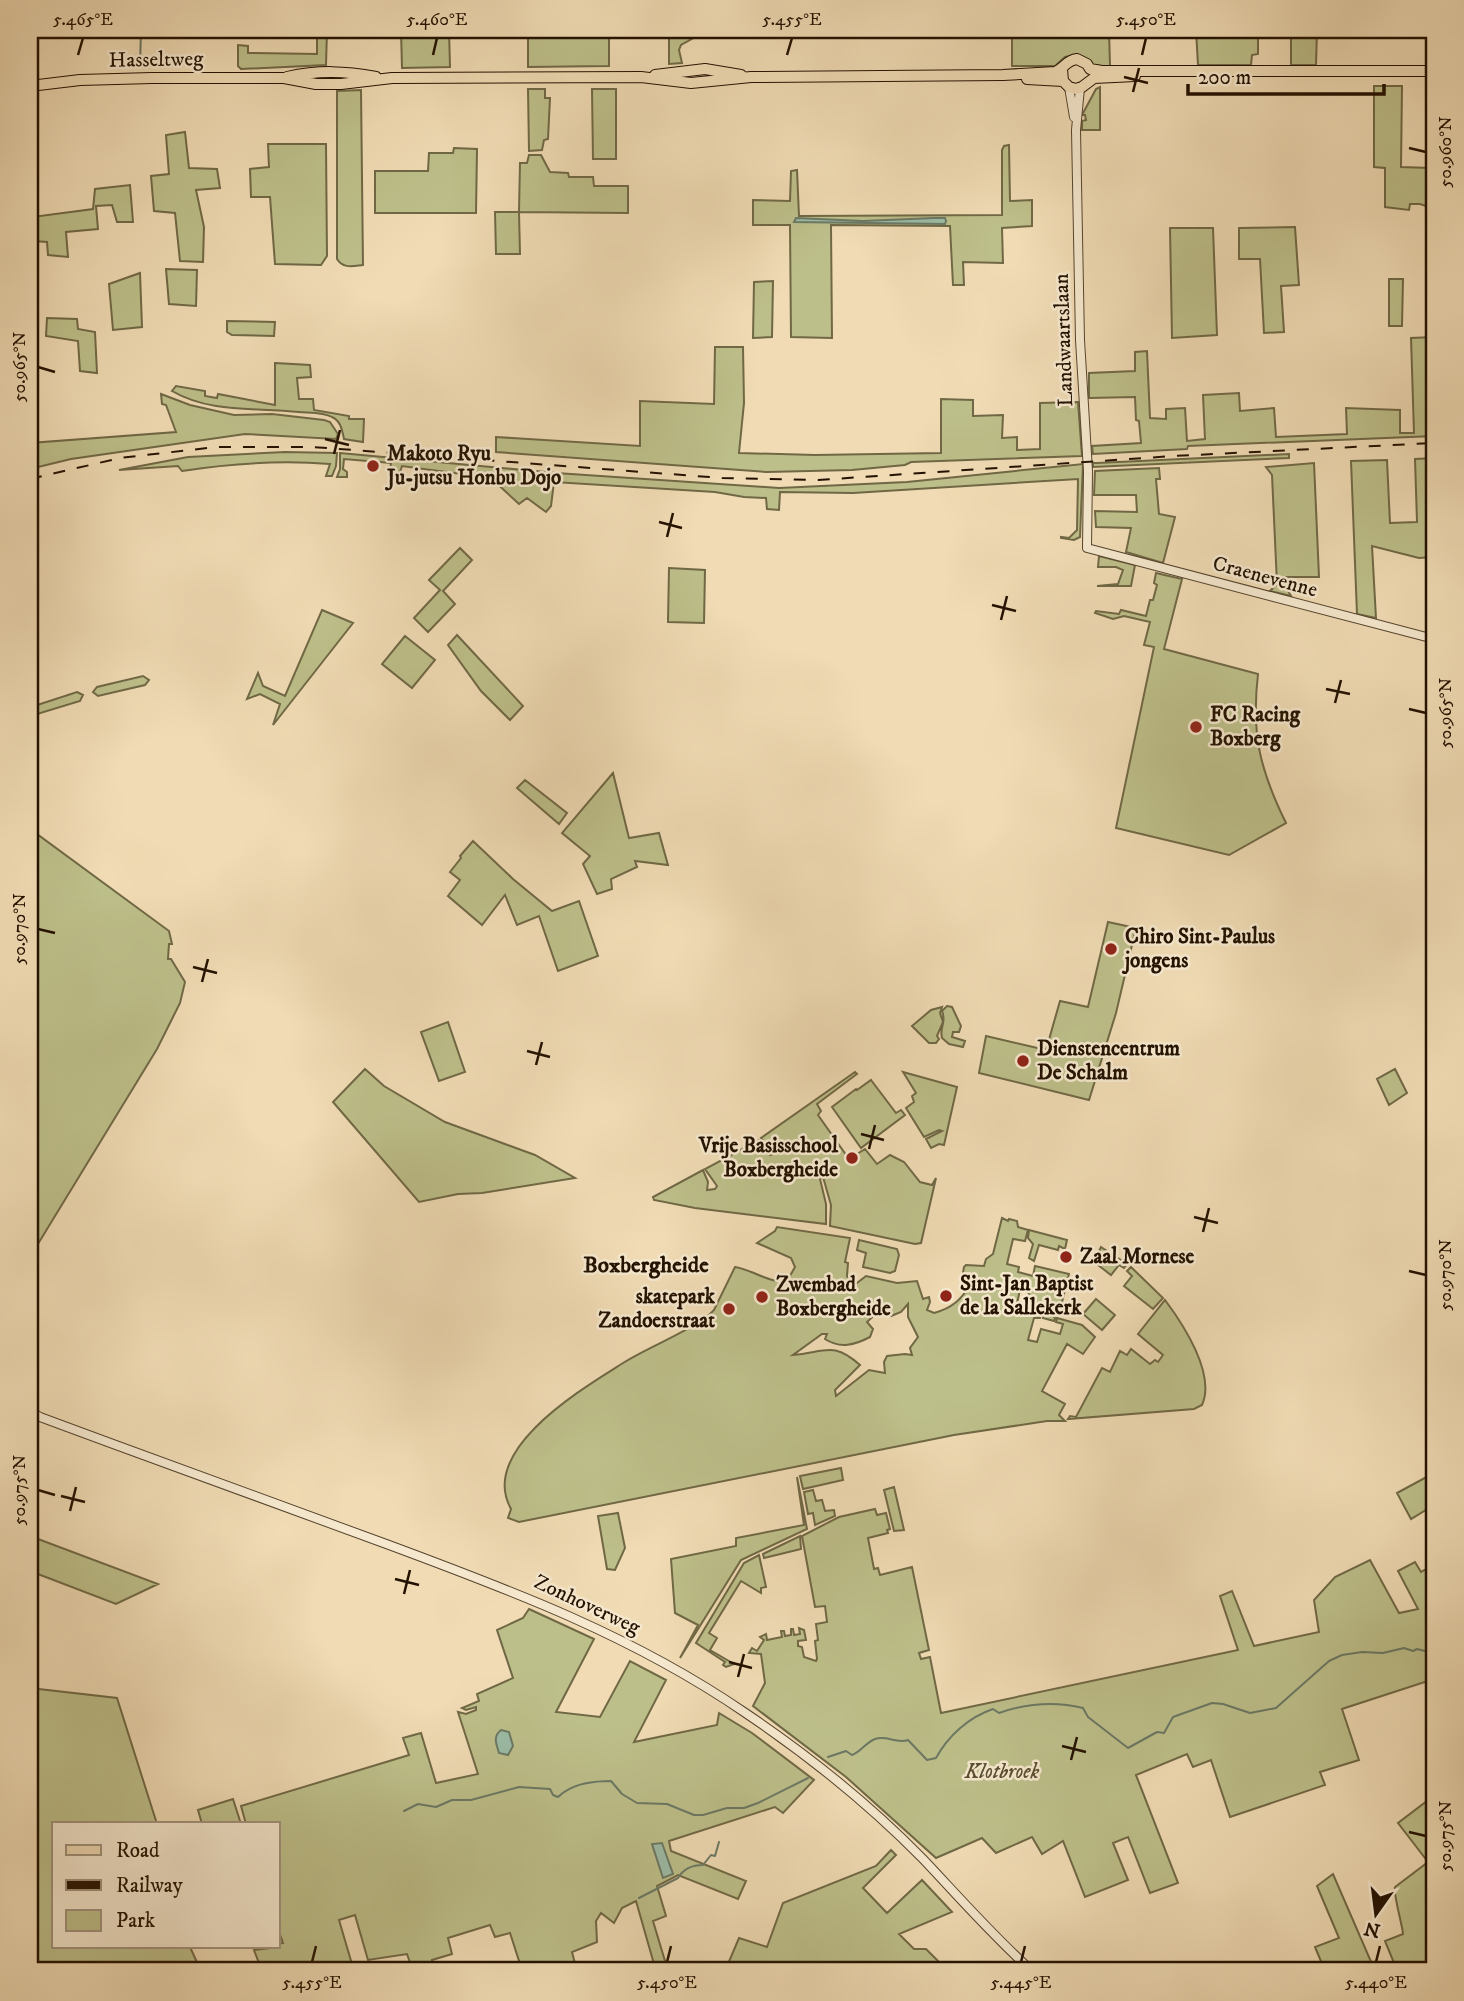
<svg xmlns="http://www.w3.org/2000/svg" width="1464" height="2001" font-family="'IM FELL DW Pica',serif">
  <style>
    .green { fill: #bdbf8a; stroke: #706845; stroke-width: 2; fill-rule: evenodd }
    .water { fill: #9bbca7; stroke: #6b7864; stroke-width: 2 }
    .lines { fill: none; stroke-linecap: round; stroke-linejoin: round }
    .stream { stroke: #6b7864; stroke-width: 2 }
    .minor-casing { stroke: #56442d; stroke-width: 10 }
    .major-casing { stroke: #231100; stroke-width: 12 }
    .minor { stroke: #f5e8ce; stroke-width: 8 }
    .major { stroke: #f0dbb4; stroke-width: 10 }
    .rail { stroke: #231100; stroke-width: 2; stroke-dasharray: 12 12; stroke-linecap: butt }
    .ticks { fill: none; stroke: #231100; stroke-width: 2.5 }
    .poi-dot { fill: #8f2418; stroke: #f5e8ce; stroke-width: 2.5 }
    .labels { text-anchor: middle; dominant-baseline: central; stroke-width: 5; stroke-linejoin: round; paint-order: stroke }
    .street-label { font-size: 21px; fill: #231100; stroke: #f5e8ce }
    .poi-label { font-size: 21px; font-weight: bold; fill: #231100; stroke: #f5e8ce; text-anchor: start }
    .park-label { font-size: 21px; font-style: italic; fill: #594e30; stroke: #f5e8ce }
    .neighbourhood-label { font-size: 23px; font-weight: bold; fill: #231100; stroke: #f5e8ce }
    .neatline { fill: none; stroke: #231100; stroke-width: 2.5 }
    .ticks-label { font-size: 18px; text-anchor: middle; fill: #231100 }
  </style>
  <rect width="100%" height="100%" fill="#f0dbb4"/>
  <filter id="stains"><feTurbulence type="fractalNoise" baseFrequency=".00286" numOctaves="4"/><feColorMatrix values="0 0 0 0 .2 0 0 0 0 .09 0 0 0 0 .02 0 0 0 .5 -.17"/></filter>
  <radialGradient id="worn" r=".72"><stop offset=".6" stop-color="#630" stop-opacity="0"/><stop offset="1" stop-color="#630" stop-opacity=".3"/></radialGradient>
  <!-- green -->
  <path class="green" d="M317,30H327L326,65L241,69L238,66V45L248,46V53L317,54Z
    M401,30H449L450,67L402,68Z
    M528,30H609V66L528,67Z
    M669,30H699V35L681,45L679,50L682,63L669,64Z
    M1012,30H1109L1110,66H1094L1076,55L1065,57L1055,66H1012Z
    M1196,30H1258V54L1252,55L1251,65H1198Z
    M1291,30H1317L1316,65H1291Z
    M1374,86H1402L1401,167L1431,168L1432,208L1420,204H1410L1409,210L1385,207V168L1374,167Z
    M1100,87V130H1082V121L1086,120L1085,115H1082L1096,89Z
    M528,89H545V98H550L548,139L544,140L542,150L529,151Z
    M592,89H616V159H593Z
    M361,90L363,265C353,266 343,269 337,259V91Z
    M185,132L189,168L217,169L220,188L196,190L204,227L203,262L180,261L175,213L154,211L151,176L169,174L166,135Z
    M268,144H326L327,256L321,265L275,264L270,197H251L250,169L269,167Z
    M1009,145L1010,201L1032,200V226L1002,228L1003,263L963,262L964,285H953L950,226L831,225L832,338L791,337L790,225H753V200L790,201L791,171L797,170L799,216L1002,215V150L1004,146Z
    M454,148L477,149L476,213H375V171H428L429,153H453Z
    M529,155H541L550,172L568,173L569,177H593L594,186H628V213L519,212L520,254H496L495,212H519L520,163H527Z
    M130,185L133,222H117L112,205L96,206L98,229L66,232L68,257L48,255L47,242L34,241L32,217L93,209L95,189Z
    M1295,227L1299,285L1281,286L1284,332L1264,333L1260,259H1239V228Z
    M1170,228H1213L1217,335L1172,338Z
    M166,269L197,270L196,306L169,304Z
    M140,273L142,327L113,330L109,284Z
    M1389,279H1403L1402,326H1389Z
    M773,281L772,337L753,338L754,282Z
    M47,318L77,319L78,329L95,332L97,373L80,371L78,341L46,336Z
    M227,321L275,322L274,336L232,335L227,332Z
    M1434,337V436L1188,446L1187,449L1093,454L1092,446L1141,443L1139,421L1136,420L1135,397L1089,398V373L1135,371V352L1147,351L1150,418L1166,419V409L1185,408L1187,441L1205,439L1203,395L1239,393L1240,411L1274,408L1276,437L1347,434L1346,408L1400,410V433H1414L1411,338Z
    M715,347H743L744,403L739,453L815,455L941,453V399L973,400V416L1003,415L1002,438L1017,437V450L1040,449V403L1078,402L1082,456L911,462L905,465L852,470L767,472L496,452V437L640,446V401L714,404Z
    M275,363L310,365L311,377L297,378L299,399H313L314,410L349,416V419H364L363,442L344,439C342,430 341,421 332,417C323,412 309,413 299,412C256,407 212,414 172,391L176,386L205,391V396L217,398L218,394L275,405Z
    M161,394L190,405L234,415L272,414L324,420L330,422L338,434L336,439L245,434L71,459L30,469V443L176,432L166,405L162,404Z
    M285,452L337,453L336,466L332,476H326L330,464C279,460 233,463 182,471L178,466L119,470L188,457Z
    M340,453L556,473L779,488L907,482L1083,464L1080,537L1074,540L1061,538V537L1069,538L1077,530L1078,479L853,493L780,492L779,510L767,509L766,498L744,497L715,492L554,482L551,506L546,512L527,498L519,504L491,478L402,466L398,478H389L391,463L344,459L343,469L347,472V477H337L340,469Z
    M1289,454V458L1093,467V463H1097Z
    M1434,458V557L1419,558L1372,546L1376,618L1357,614L1351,461L1387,460L1390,523L1417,522L1415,459Z
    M1314,463L1319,577H1286L1287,589L1291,596L1270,591L1277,584L1272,475L1266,467Z
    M1159,468L1160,479H1156L1159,514L1175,517L1163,563L1126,552L1131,528L1096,527L1095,511L1137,512L1136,495H1094L1095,471Z
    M460,548L472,560L443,591L455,604L428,632L414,618L440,590L429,580Z
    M1099,556L1135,565L1131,586H1097L1118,584L1123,570L1116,567H1098Z
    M669,568L705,570L704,623L668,622Z
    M1156,573L1182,579L1164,649L1258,674C1251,734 1260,770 1286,823L1229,855L1116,828L1154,647L1144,645L1150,622L1124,616L1113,619L1095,613L1096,611L1119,614L1121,610L1146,616L1150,600H1153L1157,585L1154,583Z
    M322,610L353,623L273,725L280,704L260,694L247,699L258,673L263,686L285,696Z
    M457,635L523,706L510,720L481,691L448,645Z
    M405,636L435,660L412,688L382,664Z
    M143,676L149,680L145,685L98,696L93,692L97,687Z
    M77,692L83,695L80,701L34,715L30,713L31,707Z
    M613,773L629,838L659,833L668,865L635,861L637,867L611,879L612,889L597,894L583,864L590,856L562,833Z
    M525,780L567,813L559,824L517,788Z
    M30,824L33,831L169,931L172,944H169L168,959H171L185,982L180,1003L157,1049L30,1257Z
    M473,841L513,879L552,911L579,901L598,956L558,971L539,916L517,925L505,895L482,925L448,896L460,880L450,872L461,858L460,856Z
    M1108,922L1136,928L1116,1013L1089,1100L979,1073L986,1036L1046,1050L1060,1001L1088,1007Z
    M947,1006L952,1007L961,1026L959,1032H953L952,1037L965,1041L963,1047L949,1044L942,1038C939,1027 947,1023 942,1011Z
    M942,1007L940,1013L943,1022L937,1036L939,1039L936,1043H929L912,1026L931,1010Z
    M448,1022L465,1072L439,1081L421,1032Z
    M365,1069L384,1086L445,1122L535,1155L575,1178L482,1193L458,1194L419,1202L333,1102Z
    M1395,1069L1407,1093L1389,1105L1377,1079Z
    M855,1072L857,1074L817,1104L821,1111L818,1115L849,1159L865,1149L877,1164L890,1155L904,1162L920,1182L932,1185L936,1178L921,1243L915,1244L830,1226L831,1205L823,1177L820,1179L826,1204V1224L695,1208L654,1200L653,1197L703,1170L708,1182L707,1190L715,1189L717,1186L705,1169L759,1140L770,1155L773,1154L761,1138Z
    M903,1072L957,1087L944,1145L939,1144L931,1148L926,1139L942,1131L939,1130L924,1137L906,1108L914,1102L912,1096L916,1093Z
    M871,1080L896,1113L901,1110L905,1115L861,1148L832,1107L856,1089L857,1090Z
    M1002,1218L1008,1221L1009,1219L1017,1221L1018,1227L1028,1230L1025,1241L1013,1239L1007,1264L1019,1267L1018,1272L1033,1276L1035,1266L1069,1274L1060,1310L1046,1307L1055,1318L1054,1321L1043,1318L1046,1307L1044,1306L1040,1318H1034L1028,1340L1037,1342L1041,1329L1060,1334L1063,1324L1056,1322L1057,1318L1082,1325L1095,1337L1083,1354L1067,1344L1042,1391L1065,1404L1059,1415L1065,1421H1047L954,1435L519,1522L508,1518L511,1509C478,1450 582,1389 623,1363C650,1346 682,1335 708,1316L714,1310L735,1267C751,1269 770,1284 787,1281L795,1267L791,1258L757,1243L775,1231L777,1227L850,1238L845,1262L848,1263L847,1276L851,1282L857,1283L866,1276L897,1283L917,1281L923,1299L929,1297L930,1302L927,1310L934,1313C952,1308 961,1300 970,1285L963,1273L964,1267L966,1265L984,1266L986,1259L993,1254ZM1021,1285L1030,1287L1027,1302L1038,1305L1036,1313L1028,1311L1026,1316L1015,1313ZM908,1304V1317L918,1337L910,1348L912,1355L905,1354L887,1356L884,1362L885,1373L869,1370L836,1396L835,1390L860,1365C833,1341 826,1352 793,1355L822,1334H827L825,1339C840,1349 855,1345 870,1337L873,1329L867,1322L881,1309L891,1316L901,1312Z
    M1029,1230L1067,1240L1065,1249L1059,1246L1058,1250L1039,1245L1034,1261L1029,1258L1033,1244L1028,1238Z
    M859,1240L897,1249L899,1255L895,1271L890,1273L863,1267L866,1253L857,1250Z
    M1101,1247L1127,1264L1124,1268L1119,1265L1111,1275L1094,1262Z
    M1131,1267L1163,1298L1153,1309L1124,1286L1132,1276L1127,1271Z
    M1096,1299L1115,1315L1102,1330L1083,1314Z
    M1165,1300C1183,1324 1216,1374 1202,1405L1194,1409L1068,1419L1070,1416L1076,1417L1102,1368L1110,1372L1120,1351L1127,1355L1131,1349L1150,1364L1155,1360L1158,1362L1163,1355L1138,1334Z
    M841,1468L843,1480L803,1489L800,1476Z
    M1434,1473V1505L1411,1519L1397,1493Z
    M797,1477L807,1529L741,1560L680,1658L698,1625L675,1613L671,1559L736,1546V1538L804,1525Z
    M894,1487L904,1530L894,1531L884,1490Z
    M813,1490L816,1501L822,1500L825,1511L834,1510L835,1516L815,1525L813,1513L808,1514L804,1492Z
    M875,1509L877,1515L886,1513L890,1529L887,1530L888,1533L868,1538L874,1569L878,1568L880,1575L912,1567L929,1650L919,1653L921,1659L930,1657L941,1713L1238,1650L1220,1596L1232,1591L1254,1646L1319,1632L1314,1600L1335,1577L1370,1560L1399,1613L1418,1609L1398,1571L1415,1562L1421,1572L1434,1565V1679L1342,1709L1359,1760L1320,1772L1325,1785L1230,1817L1211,1760L1193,1767L1187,1754L1136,1775L1178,1883L1150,1893L1128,1837L1113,1843L1128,1880L1085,1897L1063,1841L1042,1854L1032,1837L996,1853L982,1838L936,1858L846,1777L753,1706L765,1683L761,1654L749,1653L752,1648L757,1651L764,1640L760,1637L766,1634L767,1640L782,1637L781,1631H784L785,1636L791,1635V1629H793L794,1635L800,1634L799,1628L804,1630L806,1640L798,1641V1646L802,1647L804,1657L816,1661L817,1659L815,1641L818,1640L816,1624L827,1622L825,1606L815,1607L802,1536L839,1517Z
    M618,1513L625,1548L615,1570L607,1569L598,1516Z
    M30,1536L158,1584L116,1604L30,1571Z
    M800,1536L801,1549L764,1558L763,1554Z
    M759,1555L766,1587L761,1588V1593L741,1581L709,1633L717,1638L710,1650L734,1664L726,1667L723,1665L725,1662L696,1643L744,1563Z
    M529,1609L594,1639L556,1712L600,1717L630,1661L666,1680L634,1742L717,1725L719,1713L752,1733L814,1780L783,1813L775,1807L669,1841L671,1851L746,1881L738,1899L678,1875L657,1886L666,1916L653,1921L668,1971H656L636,1901L622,1908L614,1923L601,1913L596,1921L597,1942L572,1952L577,1971H540L537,1963L521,1967L510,1933L495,1937L490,1925L448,1938L452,1954L432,1960L436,1971H413L407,1954L368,1960L355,1915L339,1920L354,1971H262L254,1950L278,1947V1944L283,1943L278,1929V1824H246L241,1806L409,1755L403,1738L421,1733L436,1783L478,1774L458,1712L466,1714L476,1710V1707L466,1710L462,1708L479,1701L477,1694L513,1678L497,1630L523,1618Z
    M30,1688L117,1698L157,1824H54V1947H190L201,1971H75L65,1968L59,1971H30Z
    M1431,1798L1434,1802V1971H1325L1315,1947L1339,1938L1317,1886L1333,1874L1375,1971L1394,1963L1385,1941L1403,1934C1402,1923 1393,1894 1395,1887L1428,1862L1398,1823Z
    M233,1799L241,1824H202L198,1810Z
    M891,1850L896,1855L863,1888L887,1913L922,1880L952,1912L899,1934L914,1949H926L948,1971H725L739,1938L767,1947L783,1903L876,1866Z"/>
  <!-- water -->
  <path class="water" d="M796,218L863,221L934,218H945L946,221L945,224L794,222Z
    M501,1730L509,1732L513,1746L508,1755L499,1753C497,1745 492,1737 501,1730Z
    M662,1843L673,1874L663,1878L652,1844Z"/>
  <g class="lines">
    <!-- stream -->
    <path class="stream" d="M140,66L141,30
      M828,1757L846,1751L852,1755C861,1752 865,1743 875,1739C887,1735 896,1744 908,1740L927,1760L936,1758C948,1736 969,1717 993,1709L999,1713C1025,1704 1055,1701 1083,1708L1088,1717L1128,1748L1157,1732L1164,1733L1173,1717L1212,1703L1223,1704L1250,1713L1276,1708L1329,1661L1342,1655L1362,1652L1383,1653L1404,1648L1413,1651L1417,1649L1429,1652L1434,1650
      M404,1811L418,1804L436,1807L452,1800H471L519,1787L550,1789L553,1795L558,1797C561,1795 563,1792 566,1791C578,1783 598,1781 611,1781L622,1794L637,1803L667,1804L694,1815H703L727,1808H744L758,1803L808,1778
      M639,1898L678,1878C684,1868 692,1865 703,1865L711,1855L715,1856L719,1842"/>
    <defs>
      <path id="minor" d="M1069,87L1074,117
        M1080,88L1076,130L1080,340L1088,471L1087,548L1434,639
        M30,1411L40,1417C156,1460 272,1502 389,1545C513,1591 633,1636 744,1712C808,1755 869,1804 923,1859C959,1897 993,1936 1032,1971"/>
      <path id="major" d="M1062,69L1063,81L1069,87L1076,89L1082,87L1094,78L1135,76
        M655,75L705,69L741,75
        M287,77C319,70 345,71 376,77
        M1027,79L1063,81
        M30,86L80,80L152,78H284L316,84H341L392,78L641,77L691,83L751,77L1003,75L1055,72C1064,69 1066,60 1077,59L1087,64L1090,69L1102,71H1434"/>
    </defs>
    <!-- minor casing -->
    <use href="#minor" class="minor-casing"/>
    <!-- major casing -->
    <use href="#major" class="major-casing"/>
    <!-- minor -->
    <use href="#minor" class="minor"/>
    <!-- major -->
    <use href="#major" class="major"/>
    <!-- rail -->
    <path class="rail" d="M30,479L120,458L216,447H313L722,478L818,480L1174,456L1434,443"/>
  </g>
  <!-- ticks -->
  <path class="ticks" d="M78,55L83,38M433,55L437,38M787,55L792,38M1142,55L1146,38M1124,77L1148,83M1133,92L1139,68M1409,148L1426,152M38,367L55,372M325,439L349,445M334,454L340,430M659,522L682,528M667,537L673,513M992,605L1016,611M1001,620L1007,596M1326,689L1350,694M1335,703L1341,680M1409,709L1426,713M38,929L55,933M193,967L217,973M202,982L208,959M527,1051L550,1057M536,1065L542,1042M861,1134L884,1140M869,1149L875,1125M1194,1217L1218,1223M1203,1232L1209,1208M1409,1271L1426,1275M38,1490L55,1495M61,1496L85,1502M70,1511L76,1487M395,1579L419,1585M404,1594L410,1570M729,1662L752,1668M738,1677L744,1654M1062,1746L1086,1752M1071,1760L1077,1737M1409,1832L1426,1836M312,1962L316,1946M667,1962L671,1946M1021,1962L1025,1946M1376,1962L1380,1946"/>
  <!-- markers -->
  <g class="poi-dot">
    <circle cx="373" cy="466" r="7"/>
    <circle cx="1196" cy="727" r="7"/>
    <circle cx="1111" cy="949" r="7"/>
    <circle cx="1023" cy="1061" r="7"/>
    <circle cx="852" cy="1158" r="7"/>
    <circle cx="1066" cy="1257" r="7"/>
    <circle cx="946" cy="1296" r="7"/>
    <circle cx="762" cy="1297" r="7"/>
    <circle cx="729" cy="1309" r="7"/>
  </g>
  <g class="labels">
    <!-- street labels -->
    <g class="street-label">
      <text transform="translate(156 60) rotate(-1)">Hasseltweg</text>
      <text transform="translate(1064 340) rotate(-92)">Landwaartslaan</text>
      <text transform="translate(1265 577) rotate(15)">Craenevenne</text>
      <text transform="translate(587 1605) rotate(25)">Zonhoverweg</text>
    </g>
    <!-- poi labels -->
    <g class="poi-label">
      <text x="387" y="454">Makoto Ryu<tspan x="387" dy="24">Ju-jutsu Honbu Dojo</tspan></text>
      <text x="1210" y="715">FC Racing<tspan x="1210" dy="24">Boxberg</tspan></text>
      <text x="1125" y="937">Chiro Sint-Paulus<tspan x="1125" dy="24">jongens</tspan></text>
      <text x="1037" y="1049">Dienstencentrum<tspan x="1037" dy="24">De Schalm</tspan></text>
      <text x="838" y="1146" text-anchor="end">Vrije Basisschool<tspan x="838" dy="24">Boxbergheide</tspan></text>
      <text x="1080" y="1257">Zaal Mornese</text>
      <text x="960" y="1284">Sint-Jan Baptist<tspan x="960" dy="24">de la Sallekerk</tspan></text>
      <text x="776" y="1285">Zwembad<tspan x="776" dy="24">Boxbergheide</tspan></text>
      <text x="715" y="1297" text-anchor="end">skatepark<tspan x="715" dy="24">Zandoerstraat</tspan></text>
    </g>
    <!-- park labels -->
    <g class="park-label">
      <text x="1002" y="1772">Klotbroek</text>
    </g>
    <!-- neighbourhood labels -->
    <g class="neighbourhood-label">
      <text x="646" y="1265">Boxbergheide</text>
    </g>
  </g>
  <!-- margin -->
  <rect width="1464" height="2001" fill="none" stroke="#f0dbb4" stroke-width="77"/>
  <!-- legend -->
  <rect x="52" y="1822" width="228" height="126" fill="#f5e8ce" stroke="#a1927c" stroke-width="2"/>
  <rect x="66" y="1845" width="35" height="10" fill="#f0dbb4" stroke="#a1927c" stroke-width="2"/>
  <text x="116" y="1857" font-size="21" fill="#231100">Road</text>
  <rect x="66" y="1880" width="35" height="10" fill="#231100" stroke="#a1927c" stroke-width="2"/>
  <text x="116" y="1892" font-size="21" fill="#231100">Railway</text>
  <rect x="66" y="1910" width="35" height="21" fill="#bdbf8a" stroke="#a1927c" stroke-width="2"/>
  <text x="116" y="1927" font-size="21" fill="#231100">Park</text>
  <!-- north arrow -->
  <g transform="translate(1376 1914) rotate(194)" stroke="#f5e8ce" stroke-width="5" paint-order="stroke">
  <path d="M0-5L12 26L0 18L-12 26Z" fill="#231100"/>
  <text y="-10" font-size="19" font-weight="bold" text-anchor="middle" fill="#231100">N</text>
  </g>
  <!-- scale -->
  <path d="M1188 84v10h196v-10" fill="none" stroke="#231100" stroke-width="3.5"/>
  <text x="1198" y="84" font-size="21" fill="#231100" stroke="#f5e8ce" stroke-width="5" paint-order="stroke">200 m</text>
  <rect x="38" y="38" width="1388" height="1924" class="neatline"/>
  <g class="ticks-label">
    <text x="83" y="25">5.465°E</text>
    <text x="437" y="25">5.460°E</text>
    <text x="792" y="25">5.455°E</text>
    <text x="1146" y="25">5.450°E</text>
    <text transform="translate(1445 152) rotate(-90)" y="6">50.960°N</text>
    <text transform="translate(19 367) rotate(-90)" y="6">50.965°N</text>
    <text transform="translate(1445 713) rotate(-90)" y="6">50.965°N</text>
    <text transform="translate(19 929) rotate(-90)" y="6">50.970°N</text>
    <text transform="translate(1445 1275) rotate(-90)" y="6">50.970°N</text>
    <text transform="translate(19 1490) rotate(-90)" y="6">50.975°N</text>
    <text transform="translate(1445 1836) rotate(-90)" y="6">50.975°N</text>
    <text x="312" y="1988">5.455°E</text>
    <text x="667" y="1988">5.450°E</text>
    <text x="1021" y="1988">5.445°E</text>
    <text x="1376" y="1988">5.440°E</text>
  </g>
  <rect width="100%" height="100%" filter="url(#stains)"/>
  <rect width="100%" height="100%" fill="url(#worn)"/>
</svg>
